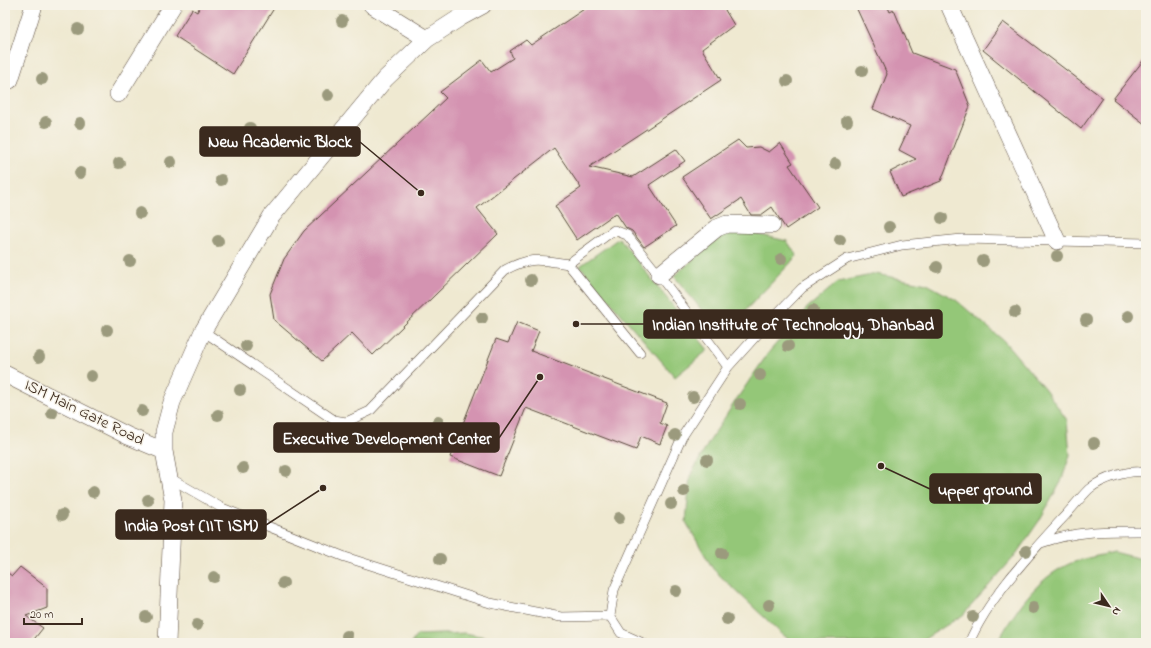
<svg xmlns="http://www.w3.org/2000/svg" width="1151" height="648" font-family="'Indie Flower',sans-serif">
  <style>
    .green { fill: #94c778; stroke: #68784b }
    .building { fill: #d493b1 }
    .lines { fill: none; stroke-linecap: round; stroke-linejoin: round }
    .lane-casing { stroke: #564739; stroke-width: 10 }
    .street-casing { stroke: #564739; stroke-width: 18 }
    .lane { stroke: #fff; stroke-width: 9 }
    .street { stroke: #fff; stroke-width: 17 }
    .tree { fill: #9b9a7d }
    .labels { text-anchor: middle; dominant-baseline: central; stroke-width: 3; stroke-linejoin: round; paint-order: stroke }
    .street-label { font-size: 16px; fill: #3b2a1e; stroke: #f7f3e8 }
    .leader { fill: none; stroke: #3b2a1e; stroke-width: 1.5 }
    .callout-dot { fill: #3b2a1e; stroke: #f7f3e8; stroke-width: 1.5 }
    .callout { fill: #3b2a1e; stroke: #3b2a1e; stroke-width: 1.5 }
    .callout-label { font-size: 17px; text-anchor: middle; font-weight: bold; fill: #fff }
  </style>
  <rect width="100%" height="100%" fill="#f7f3e8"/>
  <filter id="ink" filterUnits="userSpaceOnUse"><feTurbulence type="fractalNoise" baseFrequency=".025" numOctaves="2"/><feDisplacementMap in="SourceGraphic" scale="8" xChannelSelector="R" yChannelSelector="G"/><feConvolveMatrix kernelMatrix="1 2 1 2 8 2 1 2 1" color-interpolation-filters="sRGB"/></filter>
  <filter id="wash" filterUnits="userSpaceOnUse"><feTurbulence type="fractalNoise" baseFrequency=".012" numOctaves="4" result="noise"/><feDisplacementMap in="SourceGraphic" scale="16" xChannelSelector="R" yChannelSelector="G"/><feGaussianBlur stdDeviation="0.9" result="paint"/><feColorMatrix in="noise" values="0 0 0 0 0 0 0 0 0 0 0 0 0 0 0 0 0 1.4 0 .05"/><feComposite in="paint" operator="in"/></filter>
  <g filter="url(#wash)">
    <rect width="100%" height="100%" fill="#efe9d1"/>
    <!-- green -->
    <path class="green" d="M730,228L787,241L797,256L722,335L674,276Z
      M619,238L708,350L675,377L580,266Z
      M876,274L927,284L956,300L1004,341L1045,389L1067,420L1070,455L1061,482L1039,521L1014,557L963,615L918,643H796L783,635L713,569L686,522L690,476L709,442L736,400L769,352L807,308L838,282Z
      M1114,552L1146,560V643H997C1015,612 1034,580 1069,564C1082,558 1100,556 1114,552Z
      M465,633L516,643H411L417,635Z"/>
    <g id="blocks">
      <!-- building -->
      <path class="building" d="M201,5H276L233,74L175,36L192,9L197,12Z
        M590,5H722L734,25L702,49L721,80L589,167L633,177L676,149L685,161L649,185L676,226L644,247L632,231L626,228L616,213L577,240L555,206L581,188L554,148L477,208L498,234L373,355L352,333L322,361L274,320L270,294L284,259L304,231L446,98L440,92L482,60L491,72L513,58L510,51L526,40L531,45Z
        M855,5H887L890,12L894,10L912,53L955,69L970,106L941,181L901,197L890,172L916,159L899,150L910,126L873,109L887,74Z
        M1003,22L1103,98L1081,129L983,50Z
        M1146,57V125L1113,99Z
        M738,140L746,148L759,147L769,152L780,143L793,163L789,165L818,207L786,229L772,207L761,215H751L741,199L711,219L682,177Z
        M517,322L539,331L531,351L667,403L660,423L667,426L660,444L641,436L636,450L526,408L499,476L450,457L496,339L508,343Z
        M20,567L47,588V608L26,616L43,628L31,643H5V571L12,576Z"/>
    </g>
  </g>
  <g filter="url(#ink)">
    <use href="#blocks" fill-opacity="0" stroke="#564739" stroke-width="1"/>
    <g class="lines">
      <defs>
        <path id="lane" d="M203,331L334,420L346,422L370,411L505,270C531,256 540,260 568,264
          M640,353L568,264L614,230L627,235L659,275L728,367
          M170,478L222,508L345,557L490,603L561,617L610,616
          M1041,543C1077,530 1108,531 1146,531
          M643,643L621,633L610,616L614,590L682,437L728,367L765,326L802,288L847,259L902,245L962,239L1146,243
          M969,643C987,600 1029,555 1060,521C1070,511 1079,499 1089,489C1101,479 1131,468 1146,473"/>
        <path id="street" d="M372,5L427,39
          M949,5L1057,241
          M10,80L34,5
          M118,94L173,5
          M659,275L717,228L727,224L772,225
          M5,374L128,436L164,451
          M167,643L173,500L164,451V432L172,402L203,331L271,217L385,79L427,39L461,17L483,5"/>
      </defs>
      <!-- lane casing -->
      <use href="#lane" class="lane-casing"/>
      <!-- street casing -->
      <use href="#street" class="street-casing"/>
      <!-- lane -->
      <use href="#lane" class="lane"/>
      <!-- street -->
      <use href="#street" class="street"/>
    </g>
    <!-- trees -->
    <g class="tree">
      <circle cx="342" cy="21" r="6"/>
      <circle cx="78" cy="29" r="6"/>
      <circle cx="862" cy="71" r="6"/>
      <circle cx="42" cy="79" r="6"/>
      <circle cx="787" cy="81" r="6"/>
      <circle cx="328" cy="95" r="6"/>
      <circle cx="847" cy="121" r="6"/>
      <circle cx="46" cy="122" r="6"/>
      <circle cx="80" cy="123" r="6"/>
      <circle cx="250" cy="128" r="6"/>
      <circle cx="171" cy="162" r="6"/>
      <circle cx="119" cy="163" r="6"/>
      <circle cx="835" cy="164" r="6"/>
      <circle cx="80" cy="173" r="6"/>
      <circle cx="221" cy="180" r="6"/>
      <circle cx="140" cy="213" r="6"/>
      <circle cx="942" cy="218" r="6"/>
      <circle cx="889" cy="227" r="6"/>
      <circle cx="840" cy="240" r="6"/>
      <circle cx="218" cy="241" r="6"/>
      <circle cx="1057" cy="256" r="6"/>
      <circle cx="781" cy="259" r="6"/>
      <circle cx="130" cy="261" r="6"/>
      <circle cx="983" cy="261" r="6"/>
      <circle cx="937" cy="267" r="6"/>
      <circle cx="531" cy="280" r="6"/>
      <circle cx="813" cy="310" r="6"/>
      <circle cx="1015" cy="312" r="6"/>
      <circle cx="1128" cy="316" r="6"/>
      <circle cx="482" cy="318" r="6"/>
      <circle cx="1086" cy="320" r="6"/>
      <circle cx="107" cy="330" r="6"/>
      <circle cx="246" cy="346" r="6"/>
      <circle cx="788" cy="346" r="6"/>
      <circle cx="39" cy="357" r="6"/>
      <circle cx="760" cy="375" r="6"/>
      <circle cx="91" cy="376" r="6"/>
      <circle cx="240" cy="390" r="6"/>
      <circle cx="693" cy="397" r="6"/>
      <circle cx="740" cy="404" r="6"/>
      <circle cx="142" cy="411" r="6"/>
      <circle cx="52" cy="413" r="6"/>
      <circle cx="218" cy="415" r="6"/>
      <circle cx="438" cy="422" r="6"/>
      <circle cx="675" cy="435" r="6"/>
      <circle cx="1094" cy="443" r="6"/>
      <circle cx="707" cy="460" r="6"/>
      <circle cx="243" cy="468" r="6"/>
      <circle cx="286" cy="471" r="6"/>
      <circle cx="684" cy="491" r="6"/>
      <circle cx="93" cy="492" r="6"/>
      <circle cx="148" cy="500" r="6"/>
      <circle cx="671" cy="504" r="6"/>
      <circle cx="62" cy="515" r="6"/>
      <circle cx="619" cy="518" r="6"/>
      <circle cx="1026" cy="551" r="6"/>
      <circle cx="722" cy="553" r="6"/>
      <circle cx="440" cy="559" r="6"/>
      <circle cx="214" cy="577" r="6"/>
      <circle cx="283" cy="583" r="6"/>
      <circle cx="676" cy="591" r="6"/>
      <circle cx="769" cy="605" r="6"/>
      <circle cx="1033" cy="608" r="6"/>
      <circle cx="146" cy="617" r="6"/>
      <circle cx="973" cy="617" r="6"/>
      <circle cx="727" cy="619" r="6"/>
      <circle cx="197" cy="625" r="6"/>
      <circle cx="347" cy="636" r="6"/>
    </g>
  </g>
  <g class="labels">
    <!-- street labels -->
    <g class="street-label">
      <text transform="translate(84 413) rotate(26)">ISM Main Gate Road</text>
    </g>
  </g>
  <!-- callouts -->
  <path class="leader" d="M421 193L360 142M576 324L644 324M540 377L499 438M881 466L930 489M323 488L266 525"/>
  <g class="callout-dot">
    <circle cx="421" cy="193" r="4"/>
    <circle cx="576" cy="324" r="4"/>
    <circle cx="540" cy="377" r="4"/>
    <circle cx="881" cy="466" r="4"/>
    <circle cx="323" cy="488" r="4"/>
  </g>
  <g class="callout">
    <rect x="200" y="127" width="160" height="29" rx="4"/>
    <rect x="644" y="310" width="298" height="28" rx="4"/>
    <rect x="274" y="423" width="225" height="29" rx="4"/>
    <rect x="930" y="474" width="111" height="29" rx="4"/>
    <rect x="116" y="510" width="150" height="29" rx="4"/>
  </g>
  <g class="callout-label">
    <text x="280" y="147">New Academic Block</text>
    <text x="793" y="330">Indian Institute of Technology, Dhanbad</text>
    <text x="387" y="444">Executive Development Center</text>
    <text x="985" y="495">upper ground</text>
    <text x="191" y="531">India Post (IIT ISM)</text>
  </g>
  <!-- margin -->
  <rect width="1151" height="648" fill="none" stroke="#f7f3e8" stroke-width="20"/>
  <!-- north arrow -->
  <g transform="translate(1109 606) rotate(125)" stroke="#f7f3e8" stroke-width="3" paint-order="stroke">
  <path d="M0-3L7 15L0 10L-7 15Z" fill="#3b2a1e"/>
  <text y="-6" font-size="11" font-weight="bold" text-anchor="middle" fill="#3b2a1e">N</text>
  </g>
  <!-- scale -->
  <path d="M24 618v6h58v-6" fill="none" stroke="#3b2a1e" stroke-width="2"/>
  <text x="30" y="618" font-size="12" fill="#3b2a1e" stroke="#f7f3e8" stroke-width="3" paint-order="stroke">20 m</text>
</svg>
